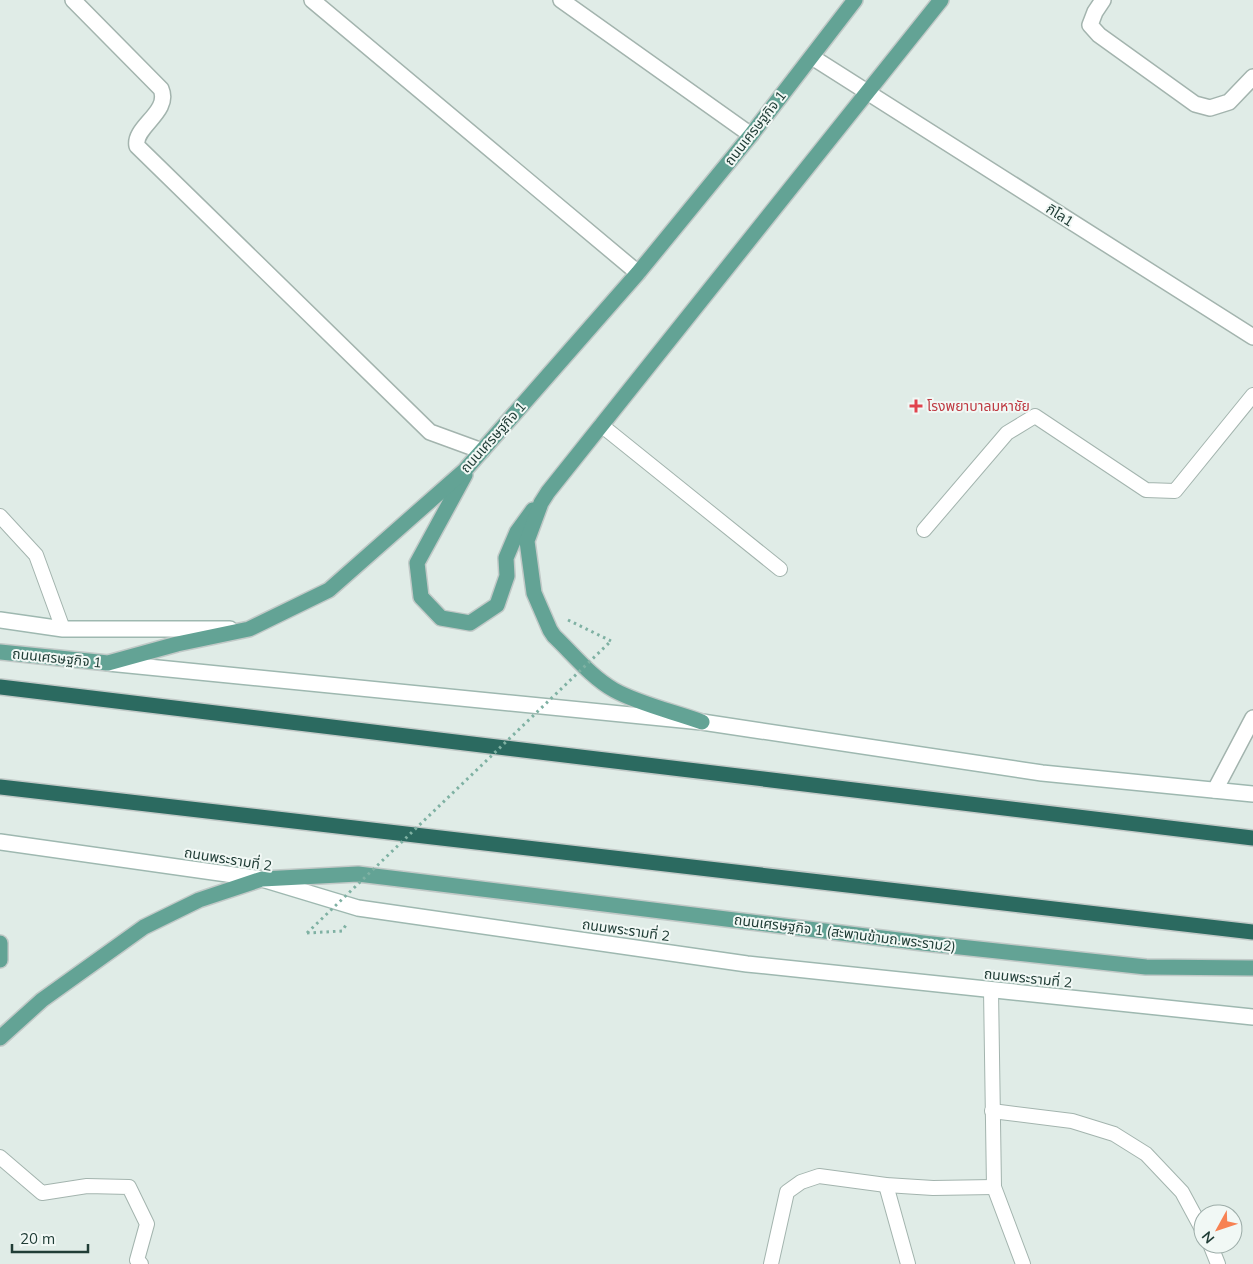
<svg xmlns="http://www.w3.org/2000/svg" width="1253" height="1264" font-family="Mulish,'Noto Sans Thai',sans-serif">
	<style>
		.lines { fill: none; stroke-linecap: round; stroke-linejoin: round }
		.lane-casing { stroke: #a3b4ae; stroke-width: 16 }
		.street-casing { stroke: #a3b4ae; stroke-width: 18 }
		.secondary-casing { stroke: #9eb8b0; stroke-width: 18 }
		.primary-casing { stroke: #c1c9c7; stroke-width: 18 }
		.highway-casing { stroke: #c1c9c7; stroke-width: 18 }
		.path { stroke: #7fb1a3; stroke-width: 3; stroke-dasharray: 2.5 4; stroke-linecap: butt }
		.lane { stroke: #fff; stroke-width: 14 }
		.street { stroke: #fff; stroke-width: 15 }
		.secondary { stroke: #fff; stroke-width: 15 }
		.primary { stroke: #63a395; stroke-width: 15 }
		.highway { stroke: #2b6a60; stroke-width: 15 }
		.path-bridge { stroke: #7fb1a3; stroke-width: 3; stroke-dasharray: 2.5 4; stroke-linecap: butt }
		.health-dot { fill: #e0444e; stroke: #f1f8f5; stroke-width: 2 }
		.labels { text-anchor: middle; stroke-width: 4; stroke-linejoin: round; paint-order: stroke }
		.street-label { font-size: 14px; fill: #203d36; stroke: #f1f8f5 }
		.health-label { font-size: 14px; fill: #be3a42; stroke: #f1f8f5; text-anchor: start }
	</style>
	<rect width="100%" height="100%" fill="#e0ece7"/>
	<g class="lines">
		<defs>
			<g id="lane">
				<polyline points="601,425 780,569"/>
				<polyline points="0,516 36,555 63,629"/>
				<polyline points="924,530 1007,433 1035,416 1146,490 1175,491 1253,395"/>
				<polyline points="991,990 994,1187 1023,1264"/>
				<polyline points="992,1111 1072,1121 1114,1134 1146,1154 1182,1192 1203,1231"/>
				<polyline points="0,1157 42,1193 87,1186 129,1187 147,1224 137,1260 141,1264"/>
				<polyline points="886,1185 908,1264"/>
				<polyline points="1210,1244 1218,1264"/>
				<polyline points="771,1264 787,1192 801,1182 819,1176 886,1185 933,1188 994,1187"/>
			</g>
			<g id="street">
				<path d="M73 0 161 89C171 112 133 127 137 146L430 432 482 451"/>
				<polyline points="312,0 638,273"/>
				<polyline points="561,0 751,135"/>
				<polyline points="1103,0 1095,12 1090,25 1099,35 1195,104 1210,108 1229,102 1253,77"/>
				<polyline points="812,57 1253,337"/>
				<polyline points="1215,790 1253,718"/>
			</g>
			<g id="secondary">
				<polyline points="0,620 63,629 230,629"/>
				<polyline points="108,663 702,722 1042,773 1253,794"/>
				<polyline points="0,842 262,879 358,908 747,964 1253,1017"/>
			</g>
			<g id="primary">
				<polyline points="465,475 417,563 421,597 441,618 470,623 497,605 507,576 506,558 517,532 533,510"/>
				<polyline points="0,652 108,663 177,644 249,629 329,590 465,470 638,273 751,135 855,0"/>
				<path d="M702 722C675 712 639 704 614 690 591 677 573 654 554 636L550 630 534 593 527 541 541 503 548 492 941 0"/>
				<polyline points="0,943 0,960"/>
				<polyline points="0,1038 42,1000 144,927 199,900 262,879 358,874 923,943 1146,967 1253,968"/>
			</g>
			<g id="highway">
				<polyline points="0,687 1253,838"/>
				<polyline points="0,787 1253,932"/>
			</g>
		</defs>
		<use href="#lane" class="lane-casing"/>
		<use href="#street" class="street-casing"/>
		<use href="#secondary" class="secondary-casing"/>
		<use href="#primary" class="primary-casing"/>
		<use href="#highway" class="highway-casing"/>
		<g class="path">
			<polyline points="568,620 611,641"/>
			<polyline points="307,933 342,931 346,925"/>
		</g>
		<use href="#lane" class="lane"/>
		<use href="#street" class="street"/>
		<use href="#secondary" class="secondary"/>
		<use href="#primary" class="primary"/>
		<use href="#highway" class="highway"/>
		<polyline class="path-bridge" points="307,933 611,641"/>
	</g>
	<path class="health-dot" d="M913.5 398.5h5v5h5v5h-5v5h-5v-5h-5v-5h5z"/>
	<g class="labels">
		<g class="street-label">
			<text transform="translate(755 128) rotate(-52)" y="5">ถนนเศรษฐกิจ 1</text>
			<text transform="translate(1060 215) rotate(32)" y="5">กิโล1</text>
			<text transform="translate(493 437) rotate(-48)" y="5">ถนนเศรษฐกิจ 1</text>
			<text transform="translate(57 658) rotate(6)" y="5">ถนนเศรษฐกิจ 1</text>
			<text transform="translate(228 859) rotate(9)" y="5">ถนนพระรามที่ 2</text>
			<text transform="translate(626 930) rotate(8)" y="5">ถนนพระรามที่ 2</text>
			<text transform="translate(845 933) rotate(7)" y="5">ถนนเศรษฐกิจ 1 (สะพานข้ามถ.พระราม2)</text>
			<text transform="translate(1028 978) rotate(6)" y="5">ถนนพระรามที่ 2</text>
		</g>
		<g class="health-label">
			<text x="927" y="411">โรงพยาบาลมหาชัย</text>
		</g>
	</g>
	<g transform="translate(1218 1229) rotate(230)"><circle r="24" fill="#f1f8f5" stroke="#9dada9"/>
	<path d="M0-4L9 19L0 12L-9 19Z" fill="#f78253"/>
	<text y="-8" font-size="14" font-weight="bold" text-anchor="middle" fill="#203d36">N</text>
	</g>
	<path d="M12 1244v8h76v-8" fill="none" stroke="#203d36" stroke-width="2.5"/>
	<text x="20" y="1244" font-size="15" fill="#203d36" stroke="#f1f8f5" stroke-width="4" paint-order="stroke">20 m</text>
</svg>
